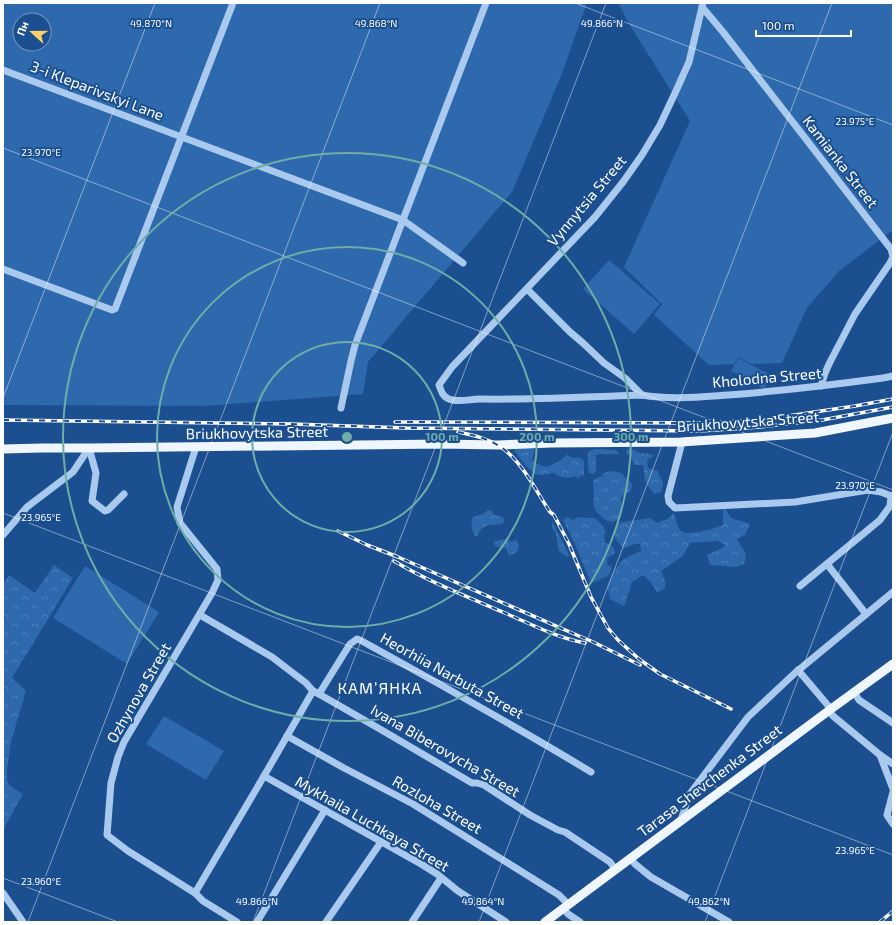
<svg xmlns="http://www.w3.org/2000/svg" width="896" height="925" font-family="'Exo 2',sans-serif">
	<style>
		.forest { fill: url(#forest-crowns) }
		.green { fill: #2e69ad; fill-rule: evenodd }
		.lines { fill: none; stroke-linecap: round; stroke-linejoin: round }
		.minor { stroke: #a9c9ee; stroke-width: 7 }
		.major { stroke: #f0f6ff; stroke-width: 9 }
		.rail-casing { stroke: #fff; stroke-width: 3.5 }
		.rail { stroke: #1b4f8f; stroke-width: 2; stroke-dasharray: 6; stroke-linecap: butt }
		.ticks { fill: none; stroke: #fff; stroke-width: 1; stroke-opacity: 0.45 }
		.ring { fill: none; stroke: #6fada8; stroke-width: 2 }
		.labels { text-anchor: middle; stroke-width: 4; stroke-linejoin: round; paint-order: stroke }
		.street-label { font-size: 15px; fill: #fff; stroke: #1b4f8f }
		.neighbourhood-label { font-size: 16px; letter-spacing: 1px; fill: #fff; stroke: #1b4f8f }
		.ticks-label { font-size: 10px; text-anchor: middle; fill: #fff; stroke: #1b4f8f; stroke-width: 4; stroke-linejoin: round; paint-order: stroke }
		.centre { fill: #6fada8; stroke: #1b4f8f; stroke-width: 2 }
		.ring-label { font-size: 12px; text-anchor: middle; font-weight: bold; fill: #6fada8; stroke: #1b4f8f; stroke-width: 4; stroke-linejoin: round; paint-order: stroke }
	</style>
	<defs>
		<pattern id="forest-crowns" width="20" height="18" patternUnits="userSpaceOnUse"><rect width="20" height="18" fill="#2e69ad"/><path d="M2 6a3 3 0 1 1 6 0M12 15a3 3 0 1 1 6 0" fill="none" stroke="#4d80b9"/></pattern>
	</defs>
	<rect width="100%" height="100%" fill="#1b4f8f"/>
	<g class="forest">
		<path d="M513 447H534V453L532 458 534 463 546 467 558 462 567 455 573 458 579 457 584 461V476L582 475 578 479 576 476C568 479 560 478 554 473 549 473 543 476 538 475 531 474 516 454 513 447Z"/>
		<path d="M594 449 616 450 619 454C611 455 603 452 596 455V471L593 474 589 473C588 466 587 459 588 452Z"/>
		<path d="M627 449H630L641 453 655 455 647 460 648 468 658 471C660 482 666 479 661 492L654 494C651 490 648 486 646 482 643 477 645 472 643 465H635C632 461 632 456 626 453Z"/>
		<polygon points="610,471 622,473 626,479 631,482 632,486 630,492 625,494 621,497 621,518 613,522 605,520 595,510 593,502 594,497 593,481 598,477 605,476 601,474"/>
		<path d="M723 509 726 510 731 518 750 524 745 535 737 539 746 554 744 564 736 567 710 565 707 555 726 546 718 541 690 543 683 556 661 571 665 581V588L657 593 651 582 643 575 632 582 626 601 624 606 610 599C610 596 608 592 608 589 607 582 618 563 624 559 629 555 636 554 641 551L640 544H635L625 548H623L616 540 613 532 619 523 629 521 650 518 657 523 667 519 674 513C675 517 678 528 681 531 687 537 716 528 723 525Z"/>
		<path d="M488 510 492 511 494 515 501 516 505 520 502 524 488 525 482 528 477 536H475C472 529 470 524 473 517L483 514Z"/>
		<path d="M567 517 572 520 581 517 588 518H595L602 525 606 533 604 535 605 543C611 545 615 546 615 553L607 558V564L612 568 608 576 594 582 590 581 574 542 563 520Z"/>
		<path d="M552 521 570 557C550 553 563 539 552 528Z"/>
		<polygon points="506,539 512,542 516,539 519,546 517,552 509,556 509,554 505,548 497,547 494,544 495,541"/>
		<polygon points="54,565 73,578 12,678 26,691 11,741 7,770 7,780 10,786 23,794 3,830 3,584 9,575 35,593"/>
	</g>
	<g class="green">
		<path d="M3 3H587L561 76 512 192 368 362 363 394 203 406 3 405ZM20 20H44V44H20Z"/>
		<polygon points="618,3 893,3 893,230 839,271 807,308 782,363 751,364 738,357 734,364 709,365 654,315 662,304 624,267 690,121 631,27"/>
		<polygon points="609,260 660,304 634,334 583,289"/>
		<polygon points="738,358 771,375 764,389 731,371"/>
		<polygon points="85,566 159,612 127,664 53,618"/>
		<polygon points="164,716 224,751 206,780 146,744"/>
	</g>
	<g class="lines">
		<g class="minor">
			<path d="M703 3 689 62 676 91 660 125 642 155 623 182 595 217 452 367 439 385C441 391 443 397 449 399 458 403 470 399 480 399 534 400 588 397 642 395 670 400 699 397 728 395 780 391 831 385 883 378L893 376"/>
			<polyline points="702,7 723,32 891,249 893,257 890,263 855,314 830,362 825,373 821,386"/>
			<polyline points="3,70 403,220 463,263"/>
			<polyline points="3,269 112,310 115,309 233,3"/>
			<polyline points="527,289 570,332 583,343 604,363 625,378 642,395"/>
			<polyline points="341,408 351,361 355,345 486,3"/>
			<polyline points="681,442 681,446 668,496 669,502 675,508 795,502 868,490 881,492 891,496 893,495"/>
			<polyline points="196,447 177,507 180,523 217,569 218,580 212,593 124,742 118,757 111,783 107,835 128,851 195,893 203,901 237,922"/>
			<polyline points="89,448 96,473 92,501 105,511 108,510 124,494"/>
			<polyline points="3,535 27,507 73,472 89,448"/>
			<polyline points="827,564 866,614"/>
			<polyline points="800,586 880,520 890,506 891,496"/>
			<polyline points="200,615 272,657 306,683 313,691 319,694 385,732 472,783 477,783 484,785 530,815 558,830 565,832 610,862 615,869"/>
			<polyline points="798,670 831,709"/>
			<polyline points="854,692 859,700 893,723"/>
			<path d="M319 694 350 644 357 639 360 640C438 683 515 726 591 772"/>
			<polyline points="829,711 833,716 880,755 893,764"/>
			<polyline points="287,736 344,768 413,804 559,895 568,904"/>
			<polyline points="880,755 893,789"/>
			<polyline points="264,776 421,864 437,874 458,891 506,922"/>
			<polyline points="893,792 887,815 893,824"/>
			<polyline points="681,820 689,795 748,717 795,673 893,592"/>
			<polyline points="630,858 635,864 651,877 729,922"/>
			<polyline points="3,893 23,922"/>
			<polyline points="195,893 264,776 313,691"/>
			<polyline points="563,908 568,914 580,922"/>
			<polyline points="257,922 325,810"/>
			<polyline points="326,922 381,842"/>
			<polyline points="412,922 441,878"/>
		</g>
		<g class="major">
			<polyline points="3,449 41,448 89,448 442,444 498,445 551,443 681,442 815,433 893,418"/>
			<polyline points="545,922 831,709 893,664"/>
		</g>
		<defs>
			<g id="rail">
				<polyline points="3,420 292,424 406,428 700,431 760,427 822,420 893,407"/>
				<polyline points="395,422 704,423 760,420 855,406 893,399"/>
				<path d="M458 432C472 435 487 438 499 446 521 459 536 491 550 512L554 515 569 544 591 597 608 628 618 640 639 659 660 674 731 709"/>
				<polyline points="338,531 367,545 398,557 579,636 591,641 640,665"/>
				<path d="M394 561C429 582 468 597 505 613 531 624 557 638 585 643"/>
				<polyline points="880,922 893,911"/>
			</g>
		</defs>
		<use href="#rail" class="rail-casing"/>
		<use href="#rail" class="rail"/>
	</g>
	<path class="ticks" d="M575 3 893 125M3 148 893 490M3 398 155 3M3 513 893 855M3 878 118 922M28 922 380 3M253 922 606 3M479 922 832 3M705 922 893 432"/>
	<g class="ring">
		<circle cx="347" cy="437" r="95"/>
		<circle cx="347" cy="437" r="190"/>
		<circle cx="347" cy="437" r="284"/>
	</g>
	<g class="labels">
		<g class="street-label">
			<text transform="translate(97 91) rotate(21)" y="5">3-i Kleparivskyi Lane</text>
			<text transform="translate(840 162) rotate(52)" y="5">Kamianka Street</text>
			<text transform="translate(587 201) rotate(-50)" y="5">Vynnytsia Street</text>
			<text transform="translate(767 378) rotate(-5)" y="5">Kholodna Street</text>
			<text transform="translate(748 422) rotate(-4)" y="5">Briukhovytska Street</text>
			<text transform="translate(257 433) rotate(-1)" y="5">Briukhovytska Street</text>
			<text transform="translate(452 676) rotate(29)" y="5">Heorhiia Narbuta Street</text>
			<text transform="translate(139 693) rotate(-60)" y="5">Ozhynova Street</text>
			<text transform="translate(445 751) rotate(30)" y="5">Ivana Biberovycha Street</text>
			<text transform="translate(710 781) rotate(-37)" y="5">Tarasa Shevchenka Street</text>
			<text transform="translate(437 805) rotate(30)" y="5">Rozloha Street</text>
			<text transform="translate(372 824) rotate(30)" y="5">Mykhaila Luchkaya Street</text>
		</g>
		<g class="neighbourhood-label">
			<text x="380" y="694">КАМ’ЯНКА</text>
		</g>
	</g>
	<g class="ticks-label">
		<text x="151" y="27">49.870°N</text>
		<text x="376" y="27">49.868°N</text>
		<text x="602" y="27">49.866°N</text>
		<text x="855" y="125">23.975°E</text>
		<text x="41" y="156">23.970°E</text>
		<text x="855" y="489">23.970°E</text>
		<text x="41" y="521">23.965°E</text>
		<text x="855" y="854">23.965°E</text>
		<text x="41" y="885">23.960°E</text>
		<text x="257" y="905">49.866°N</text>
		<text x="483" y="905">49.864°N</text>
		<text x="709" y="905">49.862°N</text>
	</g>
	<circle cx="347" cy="437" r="6" class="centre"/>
	<g class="ring-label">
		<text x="442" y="441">100 m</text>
		<text x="537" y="441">200 m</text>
		<text x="631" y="441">300 m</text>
	</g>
	<rect width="896" height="925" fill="none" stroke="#ffffff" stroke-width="8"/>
	<g transform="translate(32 32) rotate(291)"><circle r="19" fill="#1b4f8f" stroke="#7695bc"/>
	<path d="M0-3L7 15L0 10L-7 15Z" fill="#ffd166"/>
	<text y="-6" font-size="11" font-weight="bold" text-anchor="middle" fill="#ffffff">Пн</text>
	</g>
	<path d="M756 30v6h95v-6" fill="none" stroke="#ffffff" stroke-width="2"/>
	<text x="762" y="30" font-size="12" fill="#ffffff" stroke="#1b4f8f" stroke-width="3" paint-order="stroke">100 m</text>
</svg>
